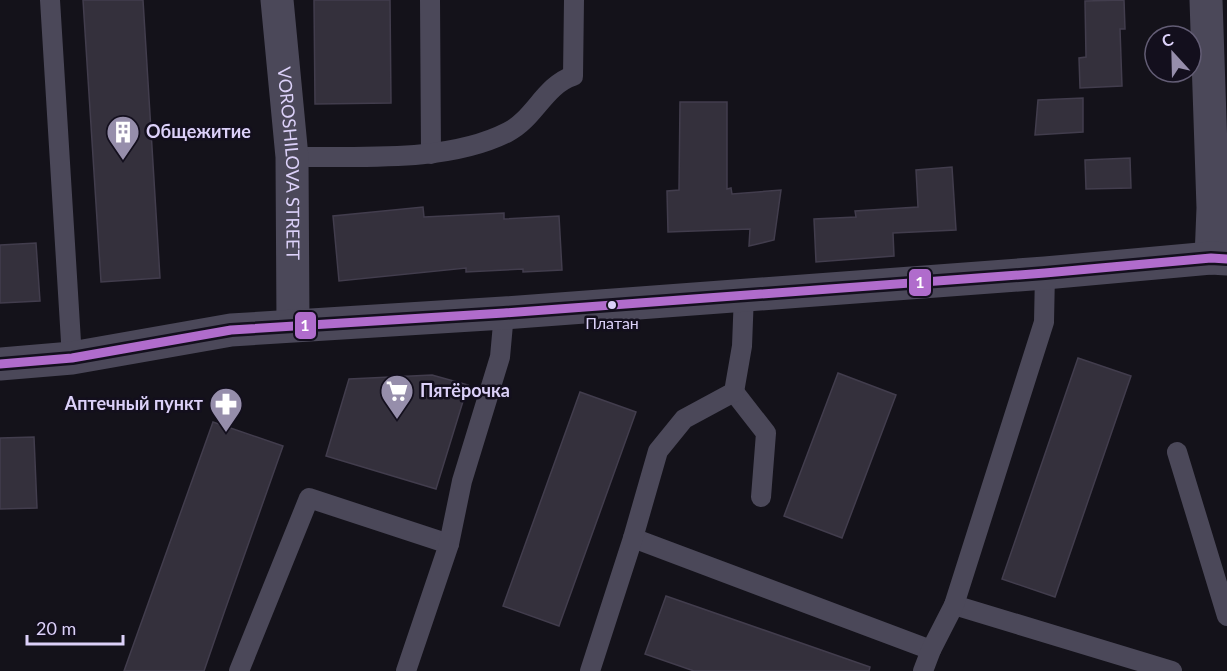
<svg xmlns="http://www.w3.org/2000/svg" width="1227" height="671" font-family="Lato,sans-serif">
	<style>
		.building { fill: #34303c; stroke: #423d4d; stroke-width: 1.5 }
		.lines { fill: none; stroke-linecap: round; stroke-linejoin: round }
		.lane { stroke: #4b4859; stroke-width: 20 }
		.street { stroke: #4b4859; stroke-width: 33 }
		.bus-1-casing { stroke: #130f1d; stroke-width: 14 }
		.bus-1 { stroke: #b06ccc; stroke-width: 9 }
		.bus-dot { fill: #dcd1f9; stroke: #130f1d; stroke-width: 2 }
		.labels { text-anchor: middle; stroke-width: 5; stroke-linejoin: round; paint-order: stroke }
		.bus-label { font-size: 16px; fill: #dcd1f9; stroke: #130f1d }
		.poi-label { font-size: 18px; font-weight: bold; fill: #dcd1f9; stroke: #130f1d; text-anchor: start }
		.street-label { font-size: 18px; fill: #dcd1f9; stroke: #130f1d }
		.line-badge { stroke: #130f1d; stroke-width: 2 }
		.badge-label { font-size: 16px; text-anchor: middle; font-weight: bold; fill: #fff }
	</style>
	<rect width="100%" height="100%" fill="#14121a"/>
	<g class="building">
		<polygon points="83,0 143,0 160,278 101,282"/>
		<polygon points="314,0 390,0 391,103 315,104"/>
		<polygon points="1124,0 1125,29 1120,29 1122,86 1080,88 1079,58 1086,57 1085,1"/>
		<polygon points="1083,98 1083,132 1035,135 1038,100"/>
		<polygon points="680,102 727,102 727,189 731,188 732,194 781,190 774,240 749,246 750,229 668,232 667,191 679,190"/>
		<polygon points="1130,158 1131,188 1086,189 1085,160"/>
		<polygon points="952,167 956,230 893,233 894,256 816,262 814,219 856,217 855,211 918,207 916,170"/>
		<polygon points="423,207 424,217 504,213 504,219 559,216 562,270 523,272 523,269 466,272 466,268 339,281 333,216"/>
		<polygon points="36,243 40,301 0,303 0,245"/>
		<polygon points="1078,358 1131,376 1055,597 1002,579"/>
		<polygon points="838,373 896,395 842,538 784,516"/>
		<polygon points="432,375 468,385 436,489 326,456 349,379"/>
		<polygon points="580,392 636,412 559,626 503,606"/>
		<polygon points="213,422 283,446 225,610 204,671 124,671"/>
		<polygon points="34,437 37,508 0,509 0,438"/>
		<polygon points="666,596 870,667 869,671 694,671 645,654"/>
	</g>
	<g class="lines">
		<g class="lane">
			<polyline points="50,0 72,358"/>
			<polyline points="430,0 431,154"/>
			<path d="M292 157C359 156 448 163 508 132 534 119 545 85 573 76L574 0"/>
			<polyline points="734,392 766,433 761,497"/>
			<polyline points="1177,452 1227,616"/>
			<polyline points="633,538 931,650"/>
			<polyline points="954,605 1172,671"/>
			<polyline points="239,671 309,498 449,544"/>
			<polyline points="406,671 449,544 462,481 500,357 504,313"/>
			<polyline points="590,671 633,538 658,451 684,419 734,392 742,346 744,294"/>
			<polyline points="923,671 931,650 954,605 1044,322 1045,273"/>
		</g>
		<g class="street">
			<path id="s1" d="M277 0 292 157 293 325"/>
			<polyline points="1206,0 1213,208 1211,258"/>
			<polyline points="0,364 72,358 231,330 504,313 1045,273 1211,258 1227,259"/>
		</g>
		<defs>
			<polyline id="bus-1" points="0,364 72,358 231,330 504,313 1045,273 1211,258 1227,259"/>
		</defs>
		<use href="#bus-1" class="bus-1-casing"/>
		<use href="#bus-1" class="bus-1"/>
	</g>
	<defs>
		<symbol id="building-pin" viewBox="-11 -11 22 30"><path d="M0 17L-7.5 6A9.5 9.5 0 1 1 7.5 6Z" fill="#968eab" stroke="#130f1d"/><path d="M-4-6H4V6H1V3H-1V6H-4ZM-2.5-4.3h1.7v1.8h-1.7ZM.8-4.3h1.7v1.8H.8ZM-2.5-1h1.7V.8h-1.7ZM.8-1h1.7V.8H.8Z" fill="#fff"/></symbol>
		<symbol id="supermarket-pin" viewBox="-11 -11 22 30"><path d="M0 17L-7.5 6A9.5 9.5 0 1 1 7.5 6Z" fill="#968eab" stroke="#130f1d"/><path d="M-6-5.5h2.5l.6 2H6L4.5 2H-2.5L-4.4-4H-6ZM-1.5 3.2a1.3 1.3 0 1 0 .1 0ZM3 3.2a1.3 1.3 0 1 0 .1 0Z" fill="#fff"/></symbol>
		<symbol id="pharmacy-pin" viewBox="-11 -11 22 30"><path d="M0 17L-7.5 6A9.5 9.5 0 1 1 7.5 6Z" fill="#968eab" stroke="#130f1d"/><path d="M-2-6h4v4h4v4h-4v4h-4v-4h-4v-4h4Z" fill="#fff"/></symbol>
	</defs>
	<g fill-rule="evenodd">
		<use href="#building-pin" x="104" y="113" width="38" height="52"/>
		<use href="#supermarket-pin" x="378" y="372" width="38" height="52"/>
		<use href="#pharmacy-pin" x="207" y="385" width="38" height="52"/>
	</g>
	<circle class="bus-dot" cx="612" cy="305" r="5"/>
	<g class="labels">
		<g class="bus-label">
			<text x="612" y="329">Платан</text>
		</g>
		<g class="poi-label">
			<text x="146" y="138">Общежитие</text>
			<text x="420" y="397">Пятёрочка</text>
			<text x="203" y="410" text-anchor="end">Аптечный пункт</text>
		</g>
		<g class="street-label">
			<text dy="6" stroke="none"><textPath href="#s1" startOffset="164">VOROSHILOVA STREET</textPath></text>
		</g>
	</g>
	<g class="line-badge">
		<rect x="908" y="268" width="24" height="29" rx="6" fill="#b06ccc"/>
		<rect x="294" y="311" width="23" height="29" rx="6" fill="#b06ccc"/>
	</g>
	<g class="badge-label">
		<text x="920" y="288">1</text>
		<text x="305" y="331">1</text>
	</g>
	<g transform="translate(1173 54) rotate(338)"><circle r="28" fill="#130f1d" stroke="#635d75" stroke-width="1.5"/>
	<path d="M0-4.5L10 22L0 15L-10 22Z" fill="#968eab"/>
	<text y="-9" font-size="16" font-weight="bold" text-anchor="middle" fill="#dcd1f9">С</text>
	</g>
	<path d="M27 635v9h96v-9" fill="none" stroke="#dcd1f9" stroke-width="3"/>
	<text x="36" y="635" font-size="18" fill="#dcd1f9" stroke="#130f1d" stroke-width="4.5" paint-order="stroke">20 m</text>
</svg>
